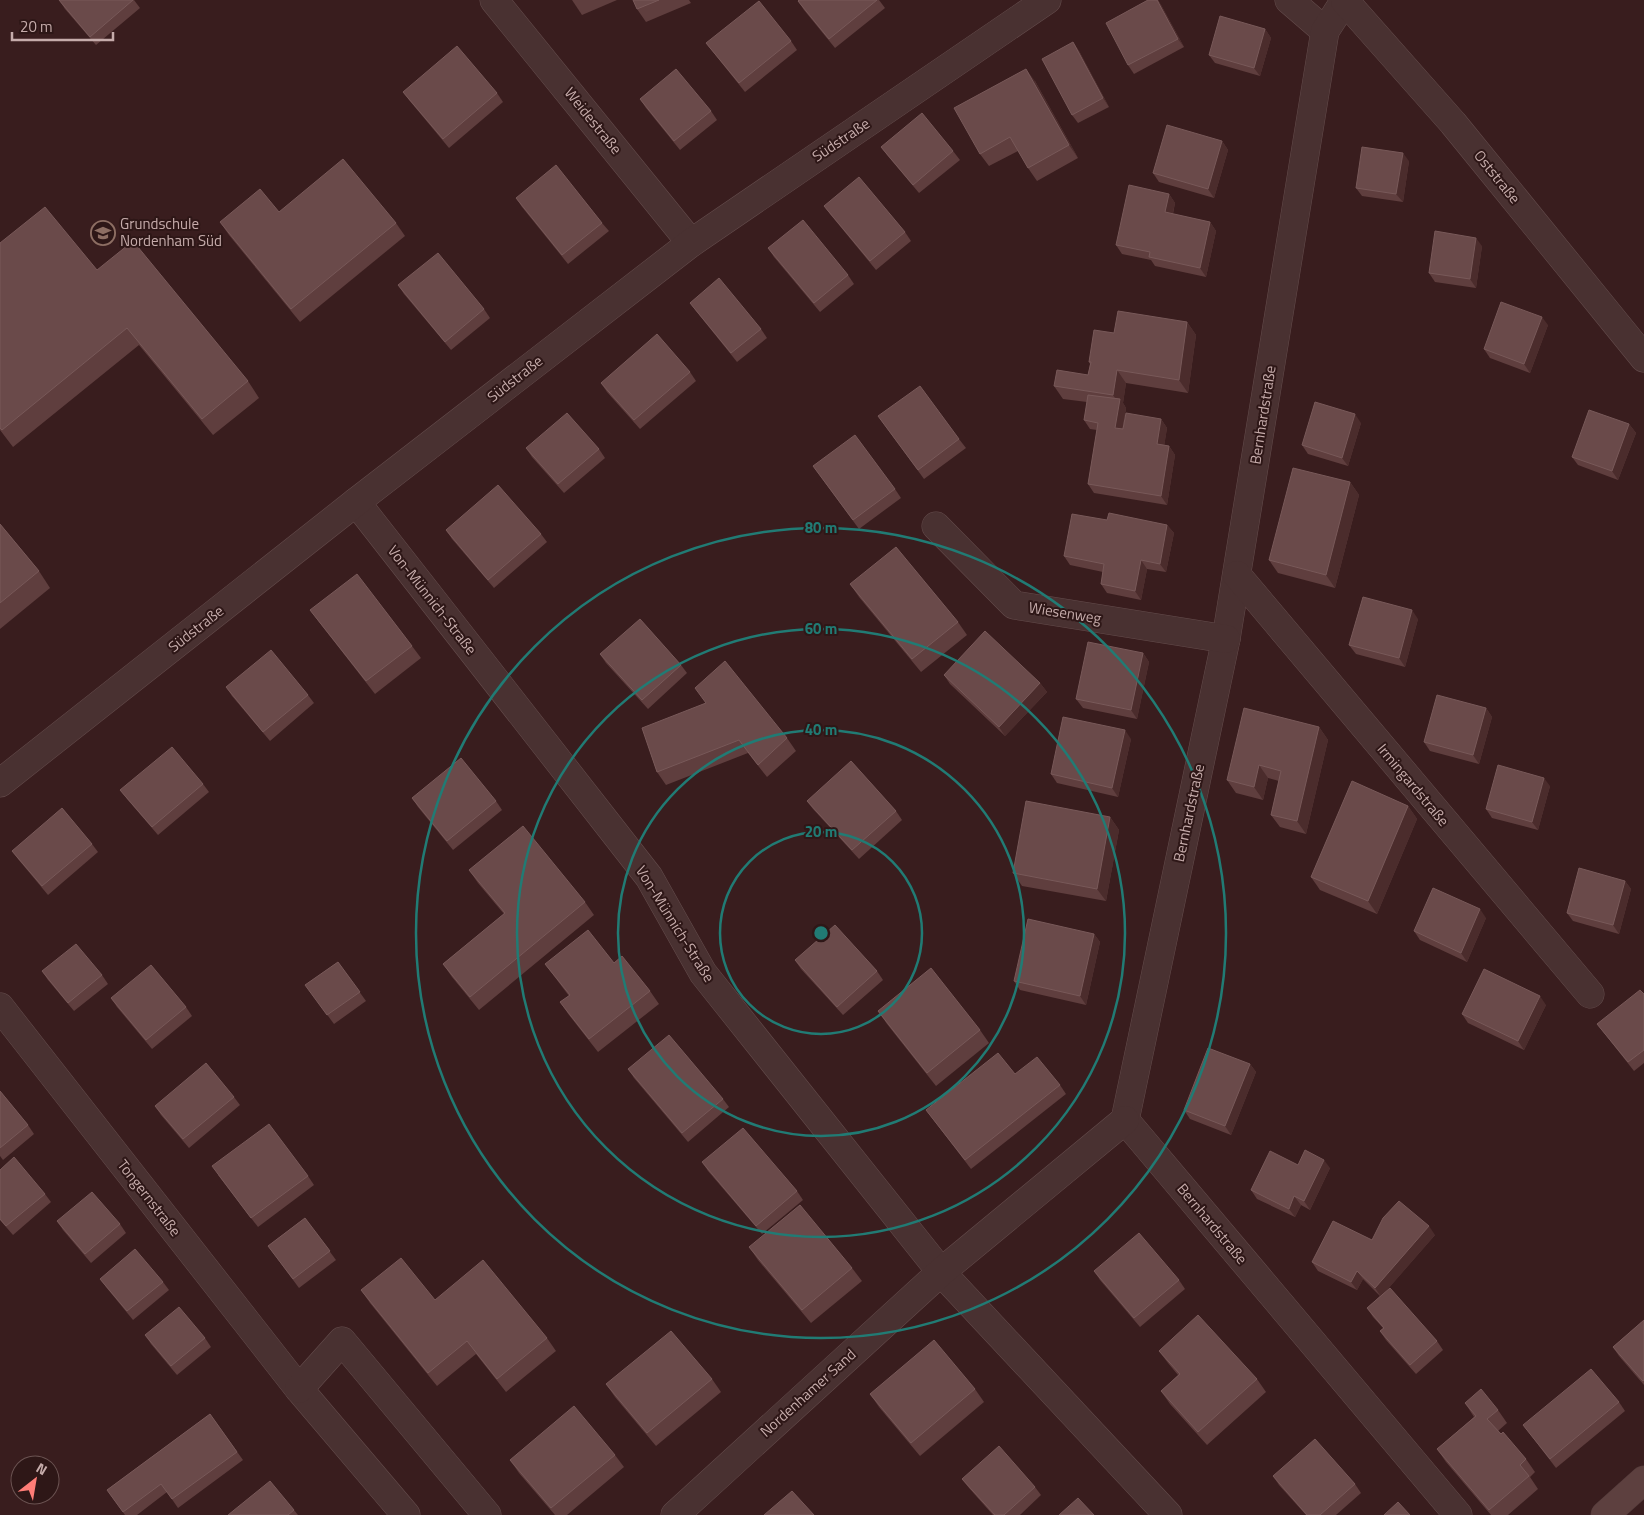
<svg xmlns="http://www.w3.org/2000/svg" width="1644" height="1515" font-family="'Titillium Web',sans-serif">
	<style>
		.lines { fill: none; stroke-linecap: round; stroke-linejoin: round }
		.street-casing { stroke: #644c4c; stroke-width: 29 }
		.secondary-casing { stroke: #503838; stroke-width: 29 }
		.street { stroke: #493131; stroke-width: 28 }
		.secondary { stroke: #5d403f; stroke-width: 28 }
		.wall { fill: #5f3e3e }
		.shaded-wall { fill: #4b2c2c }
		.building { fill: #6a4a4a; stroke: #785959 }
		.ring { fill: none; stroke: #217b74; stroke-width: 2.5 }
		.labels { text-anchor: middle; stroke-width: 4; stroke-linejoin: round; paint-order: stroke }
		.street-label { font-size: 15px; fill: #c6acab; stroke: #2e1717 }
		.poi-label { font-size: 15px; fill: #c6acab; stroke: #2e1717; text-anchor: start }
		.centre { fill: #217b74; stroke: #2e1717; stroke-width: 2.5 }
		.ring-label { font-size: 15px; text-anchor: middle; font-weight: bold; fill: #217b74; stroke: #2e1717; stroke-width: 4; stroke-linejoin: round; paint-order: stroke }
	</style>
	<rect width="100%" height="100%" fill="#391d1e"/>
	<g class="lines">
		<defs>
			<g id="street">
				<polyline points="494,0 691,243"/>
				<polyline points="1289,0 1325,31"/>
				<polyline points="1345,0 1325,31 1226,639 1125,1120 1458,1515"/>
				<polyline points="1345,1 1453,123 1644,358"/>
				<polyline points="356,502 649,877 703,973 941,1272 1168,1515"/>
				<polyline points="936,526 1014,605 1226,639"/>
				<polyline points="1237,575 1590,994"/>
				<polyline points="0,783 356,502 691,243 1047,0"/>
				<polyline points="0,1007 299,1389 406,1515"/>
				<polyline points="299,1389 342,1341 487,1515"/>
				<polyline points="675,1515 941,1272 1125,1120"/>
			</g>
			<polyline id="secondary" points="1605,1515 1644,1480"/>
		</defs>
		<use href="#street" class="street-casing"/>
		<use href="#secondary" class="secondary-casing"/>
		<use href="#street" class="street"/>
		<use href="#secondary" class="secondary"/>
	</g>
	<g class="wall">
		<polygon points="59,0 134,0 140,8 96,45 65,9"/>
		<polygon points="572,0 617,0 582,15"/>
		<polygon points="633,0 689,0 691,3 646,22 637,9"/>
		<polygon points="799,0 879,0 885,8 835,48 804,10 798,1"/>
		<polygon points="1148,0 1158,0 1161,5 1184,47 1134,74 1128,65"/>
		<polygon points="1265,29 1271,38 1260,76 1215,63 1209,55"/>
		<polygon points="791,41 797,50 745,92 713,52 706,43"/>
		<polygon points="1073,42 1079,51 1109,107 1078,123 1072,115"/>
		<polygon points="1035,81 1078,158 1037,181 1028,168 1018,151 989,166 980,154"/>
		<polygon points="403,92 497,93 503,102 449,148 409,100"/>
		<polygon points="640,99 711,111 717,120 680,150 646,108"/>
		<polygon points="1222,141 1228,150 1214,198 1159,182 1153,173"/>
		<polygon points="881,147 953,151 960,160 919,193 887,155"/>
		<polygon points="1409,161 1403,202 1362,196 1356,188"/>
		<polygon points="1169,194 1175,203 1173,214 1210,222 1216,231 1206,277 1155,266 1151,260 1122,254 1116,245"/>
		<polygon points="516,198 602,223 609,231 568,264 522,207"/>
		<polygon points="824,206 905,232 911,241 876,270 830,214"/>
		<polygon points="279,212 396,223 405,236 300,322 229,235 220,222"/>
		<polygon points="0,243 97,270 248,381 259,398 213,435 139,345 13,447 0,430"/>
		<polygon points="1482,246 1476,288 1435,282 1429,273"/>
		<polygon points="768,248 848,275 854,284 820,312 774,257"/>
		<polygon points="398,285 484,309 490,318 451,350 404,294"/>
		<polygon points="690,303 761,329 767,338 737,362 696,311"/>
		<polygon points="1187,322 1196,335 1188,393 1126,383 1123,403 1126,408 1123,429 1161,419 1167,428 1164,446 1169,446 1175,455 1167,505 1094,493 1088,484 1097,430 1090,429 1084,420 1087,402 1063,399 1054,386 1088,375 1090,364 1089,362 1114,333"/>
		<polygon points="1548,325 1530,373 1490,358 1484,349"/>
		<polygon points="690,372 696,381 640,429 607,392 601,383"/>
		<polygon points="878,416 959,439 966,448 924,479"/>
		<polygon points="1361,423 1348,466 1308,454 1302,445"/>
		<polygon points="1629,424 1636,433 1618,480 1578,465 1572,457"/>
		<polygon points="526,448 599,449 605,458 564,493 532,457"/>
		<polygon points="813,466 895,489 901,498 859,529"/>
		<polygon points="1350,482 1359,495 1335,588 1278,573 1269,560"/>
		<polygon points="1107,520 1167,525 1174,533 1166,572 1147,569 1141,600 1107,593 1101,584 1103,572 1070,565 1064,556"/>
		<polygon points="0,524 39,571 50,588 0,629"/>
		<polygon points="446,530 541,534 547,542 494,588 452,539"/>
		<polygon points="850,584 958,622 967,635 921,672 859,597"/>
		<polygon points="310,610 412,646 421,658 375,694 319,622"/>
		<polygon points="1418,619 1405,667 1356,654 1349,645"/>
		<polygon points="1143,653 1149,662 1137,719 1083,708 1076,699"/>
		<polygon points="600,654 681,665 687,673 648,709 606,663"/>
		<polygon points="944,675 1040,683 1047,692 1005,736 950,684"/>
		<polygon points="226,687 308,695 314,703 270,741 232,696"/>
		<polygon points="1486,708 1492,717 1479,764 1430,751 1424,742"/>
		<polygon points="1319,727 1328,740 1306,834 1280,827 1271,815 1279,781 1268,778 1263,800 1236,793 1227,780"/>
		<polygon points="642,728 787,738 796,751 767,777 748,753 666,785 657,772"/>
		<polygon points="1131,739 1118,797 1057,783 1051,774"/>
		<polygon points="203,784 209,792 158,835 127,799 120,790"/>
		<polygon points="1550,786 1538,830 1492,818 1486,809"/>
		<polygon points="412,798 496,801 502,810 453,850 418,807"/>
		<polygon points="807,801 896,811 902,820 859,859 813,809"/>
		<polygon points="1408,806 1417,819 1377,914 1320,890 1311,877"/>
		<polygon points="1110,817 1119,830 1106,901 1022,886 1013,873"/>
		<polygon points="92,844 98,852 48,895 18,859 12,851"/>
		<polygon points="469,870 585,902 594,915 479,1010 452,977 443,964 504,914 478,883"/>
		<polygon points="1625,881 1631,889 1619,934 1573,921 1567,913"/>
		<polygon points="1486,918 1467,962 1420,940 1414,931"/>
		<polygon points="1094,934 1100,942 1086,1005 1020,990 1014,981"/>
		<polygon points="795,960 877,971 883,980 843,1015 801,969"/>
		<polygon points="338,962 366,1001 334,1024 305,985"/>
		<polygon points="614,963 650,991 659,1004 598,1052 569,1015 560,1002 569,996 545,964"/>
		<polygon points="42,971 102,975 108,984 74,1011 48,980"/>
		<polygon points="1644,994 1644,1063 1634,1071 1597,1024"/>
		<polygon points="111,998 186,1007 192,1016 152,1049 117,1007"/>
		<polygon points="1546,1005 1524,1050 1468,1023 1462,1014"/>
		<polygon points="878,1011 980,1030 989,1043 936,1086 887,1024"/>
		<polygon points="1250,1064 1256,1072 1231,1135 1190,1119 1184,1110"/>
		<polygon points="628,1069 723,1099 729,1107 688,1142 634,1078"/>
		<polygon points="1015,1074 1060,1085 1066,1094 971,1169 926,1110"/>
		<polygon points="0,1091 28,1125 34,1134 3,1160 0,1156"/>
		<polygon points="234,1097 240,1105 189,1148 161,1115 155,1106"/>
		<polygon points="702,1162 797,1191 803,1200 762,1234 708,1171"/>
		<polygon points="1298,1165 1330,1168 1310,1210 1301,1205 1295,1217 1257,1199 1251,1190"/>
		<polygon points="0,1170 45,1194 51,1202 13,1235 0,1220"/>
		<polygon points="218,1175 308,1176 314,1185 258,1227"/>
		<polygon points="305,1218 336,1260 299,1288 268,1246"/>
		<polygon points="57,1221 120,1224 126,1233 91,1263 63,1230"/>
		<polygon points="1435,1235 1385,1292 1437,1341 1443,1350 1416,1374 1386,1340 1380,1331 1383,1328 1373,1317 1367,1308 1380,1296 1363,1279 1357,1290 1318,1271 1312,1262 1372,1240"/>
		<polygon points="749,1247 852,1268 862,1281 811,1323 758,1260"/>
		<polygon points="1094,1271 1179,1280 1185,1289 1140,1327 1100,1280"/>
		<polygon points="100,1279 163,1282 169,1290 133,1320 106,1287"/>
		<polygon points="361,1290 435,1300 547,1338 556,1351 506,1392 476,1354 437,1386 370,1303"/>
		<polygon points="1644,1320 1644,1385 1619,1356 1613,1347"/>
		<polygon points="145,1335 205,1338 211,1347 177,1375 151,1344"/>
		<polygon points="1159,1351 1257,1379 1266,1392 1207,1445 1170,1404 1161,1391 1178,1375 1168,1363"/>
		<polygon points="712,1379 721,1392 656,1446 615,1397 606,1384"/>
		<polygon points="975,1389 984,1402 920,1456 879,1407 870,1394"/>
		<polygon points="1619,1402 1625,1411 1556,1468 1523,1425"/>
		<polygon points="1465,1403 1498,1410 1507,1423 1498,1431 1526,1459 1535,1472 1530,1477 1538,1489 1508,1515 1491,1515 1446,1462 1437,1449 1474,1417"/>
		<polygon points="210,1414 243,1460 178,1508 167,1492 137,1515 125,1515 107,1490"/>
		<polygon points="615,1455 624,1467 567,1515 555,1515 519,1473 510,1460"/>
		<polygon points="1273,1476 1355,1484 1361,1493 1336,1515 1306,1515 1279,1485"/>
		<polygon points="962,1479 1035,1487 1041,1495 1020,1515 993,1515 969,1488"/>
		<polygon points="294,1510 298,1515 228,1515"/>
	</g>
	<g class="shaded-wall">
		<polygon points="1157,0 1161,5 1184,47 1178,39"/>
		<polygon points="1265,29 1271,38 1260,76 1254,68"/>
		<polygon points="1073,42 1079,51 1109,107 1103,98"/>
		<polygon points="1026,69 1035,81 1078,158 1069,145"/>
		<polygon points="1222,141 1228,150 1214,198 1208,189"/>
		<polygon points="1403,153 1409,161 1403,202 1396,194"/>
		<polygon points="1169,194 1175,203 1171,221 1165,212"/>
		<polygon points="1210,222 1216,231 1206,277 1200,268"/>
		<polygon points="1476,238 1482,246 1476,288 1470,279"/>
		<polygon points="1542,317 1548,325 1530,373 1524,364"/>
		<polygon points="1187,322 1196,335 1188,393 1179,380"/>
		<polygon points="1117,370 1126,383 1123,403 1126,408 1121,437 1115,428 1119,404 1113,395"/>
		<polygon points="1355,414 1361,423 1348,466 1342,458"/>
		<polygon points="1161,419 1167,428 1163,453 1157,444"/>
		<polygon points="1629,424 1636,433 1618,480 1612,471"/>
		<polygon points="1169,446 1175,455 1167,505 1161,496"/>
		<polygon points="1350,482 1359,495 1335,588 1326,575"/>
		<polygon points="1167,525 1174,533 1166,572 1160,564"/>
		<polygon points="1141,560 1147,569 1141,600 1135,591"/>
		<polygon points="1412,610 1418,619 1405,667 1399,658"/>
		<polygon points="1143,653 1149,662 1137,719 1131,710"/>
		<polygon points="1040,683 1047,692 1005,736 999,727"/>
		<polygon points="1486,708 1492,717 1479,764 1473,755"/>
		<polygon points="1319,727 1328,740 1306,834 1297,821"/>
		<polygon points="1125,730 1131,739 1118,797 1112,788"/>
		<polygon points="1259,765 1268,778 1263,800 1254,787"/>
		<polygon points="1544,778 1550,786 1538,830 1532,822"/>
		<polygon points="1408,806 1417,819 1377,914 1368,901"/>
		<polygon points="1110,817 1119,830 1106,901 1097,889"/>
		<polygon points="1625,881 1631,889 1619,934 1613,925"/>
		<polygon points="1480,909 1486,918 1467,962 1461,953"/>
		<polygon points="1094,934 1100,942 1086,1005 1080,996"/>
		<polygon points="1540,996 1546,1005 1524,1050 1518,1041"/>
		<polygon points="1250,1064 1256,1072 1231,1135 1225,1126"/>
		<polygon points="1324,1160 1330,1168 1310,1210 1304,1201"/>
		<polygon points="1294,1196 1301,1205 1295,1217 1289,1209"/>
		<polygon points="1429,1226 1435,1235 1381,1297 1375,1288"/>
		<polygon points="1357,1271 1363,1279 1357,1290 1351,1282"/>
	</g>
	<g class="building">
		<polygon points="59,0 133,0 90,37"/>
		<polygon points="633,0 659,0 637,9"/>
		<polygon points="799,0 877,0 829,39 798,1"/>
		<polygon points="1148,0 1157,0 1178,39 1128,65 1106,23"/>
		<polygon points="759,1 791,41 739,83 706,43"/>
		<polygon points="1220,16 1265,29 1254,68 1209,55"/>
		<polygon points="1073,42 1103,98 1072,115 1042,59"/>
		<polygon points="457,46 497,93 443,139 403,92"/>
		<polygon points="676,69 711,111 674,141 640,99"/>
		<polygon points="1026,69 1069,145 1028,168 1010,137 980,154 954,108"/>
		<polygon points="922,113 953,151 913,185 881,147"/>
		<polygon points="1167,125 1222,141 1208,189 1153,173"/>
		<polygon points="1362,147 1403,153 1396,194 1356,188"/>
		<polygon points="343,159 396,223 291,309 220,222 260,189 279,212"/>
		<polygon points="556,165 602,223 562,255 516,198"/>
		<polygon points="859,177 905,232 870,261 824,206"/>
		<polygon points="1129,185 1169,194 1165,212 1210,222 1200,268 1149,257 1150,252 1116,245"/>
		<polygon points="45,207 97,270 133,241 248,381 202,419 127,328 2,430 0,428 0,243"/>
		<polygon points="803,220 848,275 814,303 768,248"/>
		<polygon points="1435,231 1476,238 1470,279 1429,273"/>
		<polygon points="438,253 484,309 445,342 398,285"/>
		<polygon points="719,278 761,329 731,353 690,303"/>
		<polygon points="1501,302 1542,317 1524,364 1484,349"/>
		<polygon points="1118,311 1187,322 1179,380 1117,370 1113,395 1054,386 1057,370 1088,375 1091,362 1089,362 1094,330 1114,333"/>
		<polygon points="657,334 690,372 634,420 601,383"/>
		<polygon points="920,386 959,439 918,470 878,416"/>
		<polygon points="1088,395 1120,399 1115,428 1123,429 1126,413 1161,419 1157,444 1169,446 1161,496 1088,484 1098,423 1084,420"/>
		<polygon points="1315,402 1355,414 1342,458 1302,445"/>
		<polygon points="1589,410 1629,424 1612,471 1572,457"/>
		<polygon points="567,413 599,449 558,484 526,448"/>
		<polygon points="855,435 895,489 853,520 813,466"/>
		<polygon points="1293,468 1350,482 1326,575 1269,560"/>
		<polygon points="498,485 541,534 488,580 446,530"/>
		<polygon points="1109,513 1167,525 1160,564 1141,560 1135,591 1101,584 1104,564 1064,556 1072,514 1107,520"/>
		<polygon points="0,524 39,571 0,603"/>
		<polygon points="896,547 958,622 912,659 850,584"/>
		<polygon points="357,574 412,646 366,681 310,610"/>
		<polygon points="1363,597 1412,610 1399,658 1349,645"/>
		<polygon points="640,619 681,665 642,700 600,654"/>
		<polygon points="985,631 1040,683 999,727 944,675"/>
		<polygon points="1088,642 1143,653 1131,710 1076,699"/>
		<polygon points="271,650 308,695 263,732 226,687"/>
		<polygon points="725,661 787,738 758,765 739,740 657,772 642,728 706,703 695,688"/>
		<polygon points="1437,695 1486,708 1473,755 1424,742"/>
		<polygon points="1244,708 1319,727 1297,821 1271,815 1281,771 1259,765 1254,787 1227,780"/>
		<polygon points="1063,717 1125,730 1112,788 1051,774"/>
		<polygon points="172,747 203,784 152,827 120,790"/>
		<polygon points="461,758 496,801 447,841 412,798"/>
		<polygon points="851,761 896,811 852,850 807,801"/>
		<polygon points="1498,765 1544,778 1532,822 1486,809"/>
		<polygon points="1352,781 1408,806 1368,901 1311,877"/>
		<polygon points="1026,801 1110,817 1097,889 1013,873"/>
		<polygon points="62,808 92,844 42,886 12,851"/>
		<polygon points="523,826 585,902 470,997 443,964 505,913 469,870"/>
		<polygon points="1579,868 1625,881 1613,925 1567,913"/>
		<polygon points="1433,888 1480,909 1461,953 1414,931"/>
		<polygon points="1028,919 1094,934 1080,996 1014,981"/>
		<polygon points="835,925 877,971 837,1007 795,960"/>
		<polygon points="588,930 614,963 622,956 650,991 589,1039 560,1002 570,995 545,964"/>
		<polygon points="76,944 102,975 68,1003 42,971"/>
		<polygon points="338,962 360,992 327,1015 305,985"/>
		<polygon points="151,965 186,1007 146,1040 111,998"/>
		<polygon points="931,968 980,1030 927,1073 878,1011"/>
		<polygon points="1484,969 1540,996 1518,1041 1462,1014"/>
		<polygon points="1640,990 1644,994 1644,1050 1628,1062 1597,1024"/>
		<polygon points="669,1035 723,1099 682,1133 628,1069"/>
		<polygon points="1208,1048 1250,1064 1225,1126 1184,1110"/>
		<polygon points="998,1053 1015,1074 1037,1057 1060,1085 965,1160 926,1110"/>
		<polygon points="206,1063 234,1097 183,1139 155,1106"/>
		<polygon points="0,1091 28,1125 0,1148"/>
		<polygon points="269,1124 308,1176 251,1218 212,1166"/>
		<polygon points="743,1128 797,1191 756,1226 702,1162"/>
		<polygon points="1305,1150 1324,1160 1304,1201 1294,1196 1289,1209 1251,1190 1270,1151 1298,1165"/>
		<polygon points="14,1157 45,1194 6,1226 0,1219 0,1170"/>
		<polygon points="92,1192 120,1224 85,1254 57,1221"/>
		<polygon points="1399,1201 1429,1226 1375,1288 1357,1271 1351,1282 1312,1262 1333,1221 1372,1240 1383,1218"/>
		<polygon points="800,1205 852,1268 802,1310 749,1247"/>
		<polygon points="305,1218 330,1251 293,1279 268,1246"/>
		<polygon points="1139,1233 1179,1280 1134,1318 1094,1271"/>
		<polygon points="135,1249 163,1282 127,1311 100,1279"/>
		<polygon points="401,1258 435,1300 483,1260 547,1338 497,1379 467,1341 428,1373 361,1290"/>
		<polygon points="1390,1288 1437,1341 1410,1365 1380,1331 1384,1328 1367,1308"/>
		<polygon points="179,1307 205,1338 171,1366 145,1335"/>
		<polygon points="1198,1315 1257,1379 1198,1432 1161,1391 1180,1374 1159,1351"/>
		<polygon points="1644,1320 1644,1380 1643,1381 1613,1347"/>
		<polygon points="671,1331 712,1379 647,1433 606,1384"/>
		<polygon points="934,1340 975,1389 911,1443 870,1394"/>
		<polygon points="1591,1369 1619,1402 1550,1459 1523,1425"/>
		<polygon points="1481,1389 1498,1410 1487,1419 1501,1434 1503,1432 1526,1459 1520,1465 1529,1476 1489,1510 1437,1449 1476,1416 1465,1403"/>
		<polygon points="574,1406 615,1455 551,1508 510,1460"/>
		<polygon points="210,1414 237,1452 172,1499 161,1484 123,1512 107,1490"/>
		<polygon points="1315,1439 1355,1484 1320,1515 1307,1515 1273,1476"/>
		<polygon points="999,1446 1035,1487 1004,1515 995,1515 962,1479"/>
		<polygon points="270,1481 294,1510 288,1515 228,1515"/>
		<polygon points="792,1491 814,1515 764,1515"/>
		<polygon points="1078,1498 1094,1515 1059,1515"/>
		<polygon points="1398,1502 1410,1515 1384,1515"/>
	</g>
	<g class="ring">
		<circle cx="821" cy="933" r="101"/>
		<circle cx="821" cy="933" r="203"/>
		<circle cx="821" cy="933" r="304"/>
		<circle cx="821" cy="933" r="405"/>
	</g>
	<defs>
		<symbol id="school-ring" viewBox="-11 -11 22 22"><circle r="9.5" fill="#2e1717" stroke="#8d6e63" stroke-width="1.5"/><path d="M0-5L7-2L0 1L-7-2ZM-4 1L0 2.5L4 1V4Q0 6-4 4Z" fill="#8d6e63"/></symbol>
	</defs>
	<g fill-rule="evenodd">
		<use href="#school-ring" x="89" y="219" width="28" height="28"/>
	</g>
	<g class="labels">
		<g class="street-label">
			<text transform="translate(593 121) rotate(51)" y="5">Weidestraße</text>
			<text transform="translate(841 140) rotate(-34)" y="5">Südstraße</text>
			<text transform="translate(1497 177) rotate(51)" y="5">Oststraße</text>
			<text transform="translate(515 379) rotate(-38)" y="5">Südstraße</text>
			<text transform="translate(1263 415) rotate(-81)" y="5">Bernhardstraße</text>
			<text transform="translate(432 600) rotate(52)" y="5">Von-Münnich-Straße</text>
			<text transform="translate(1065 613) rotate(9)" y="5">Wiesenweg</text>
			<text transform="translate(196 629) rotate(-38)" y="5">Südstraße</text>
			<text transform="translate(1413 785) rotate(50)" y="5">Irmingardstraße</text>
			<text transform="translate(1189 813) rotate(-78)" y="5">Bernhardstraße</text>
			<text transform="translate(675 924) rotate(58)" y="5">Von-Münnich-Straße</text>
			<text transform="translate(149 1198) rotate(52)" y="5">Tongernstraße</text>
			<text transform="translate(1212 1224) rotate(50)" y="5">Bernhardstraße</text>
			<text transform="translate(808 1393) rotate(-42)" y="5">Nordenhamer Sand</text>
		</g>
		<g class="poi-label">
			<text x="120" y="229">Grundschule<tspan x="120" dy="17">Nordenham Süd</tspan></text>
		</g>
	</g>
	<circle cx="821" cy="933" r="8" class="centre"/>
	<g class="ring-label">
		<text x="821" y="533">80 m</text>
		<text x="821" y="634">60 m</text>
		<text x="821" y="735">40 m</text>
		<text x="821" y="837">20 m</text>
	</g>
	<g transform="translate(35 1480) rotate(31)"><circle r="24" fill="#2e1717" stroke="#6b5352"/>
	<path d="M0-4L9 19L0 12L-9 19Z" fill="#ff7d77"/>
	<text y="-8" font-size="14" font-weight="bold" text-anchor="middle" fill="#c6acab">N</text>
	</g>
	<path d="M12 32v8h101v-8" fill="none" stroke="#c6acab" stroke-width="2.5"/>
	<text x="20" y="32" font-size="15" fill="#c6acab" stroke="#2e1717" stroke-width="4" paint-order="stroke">20 m</text>
</svg>
